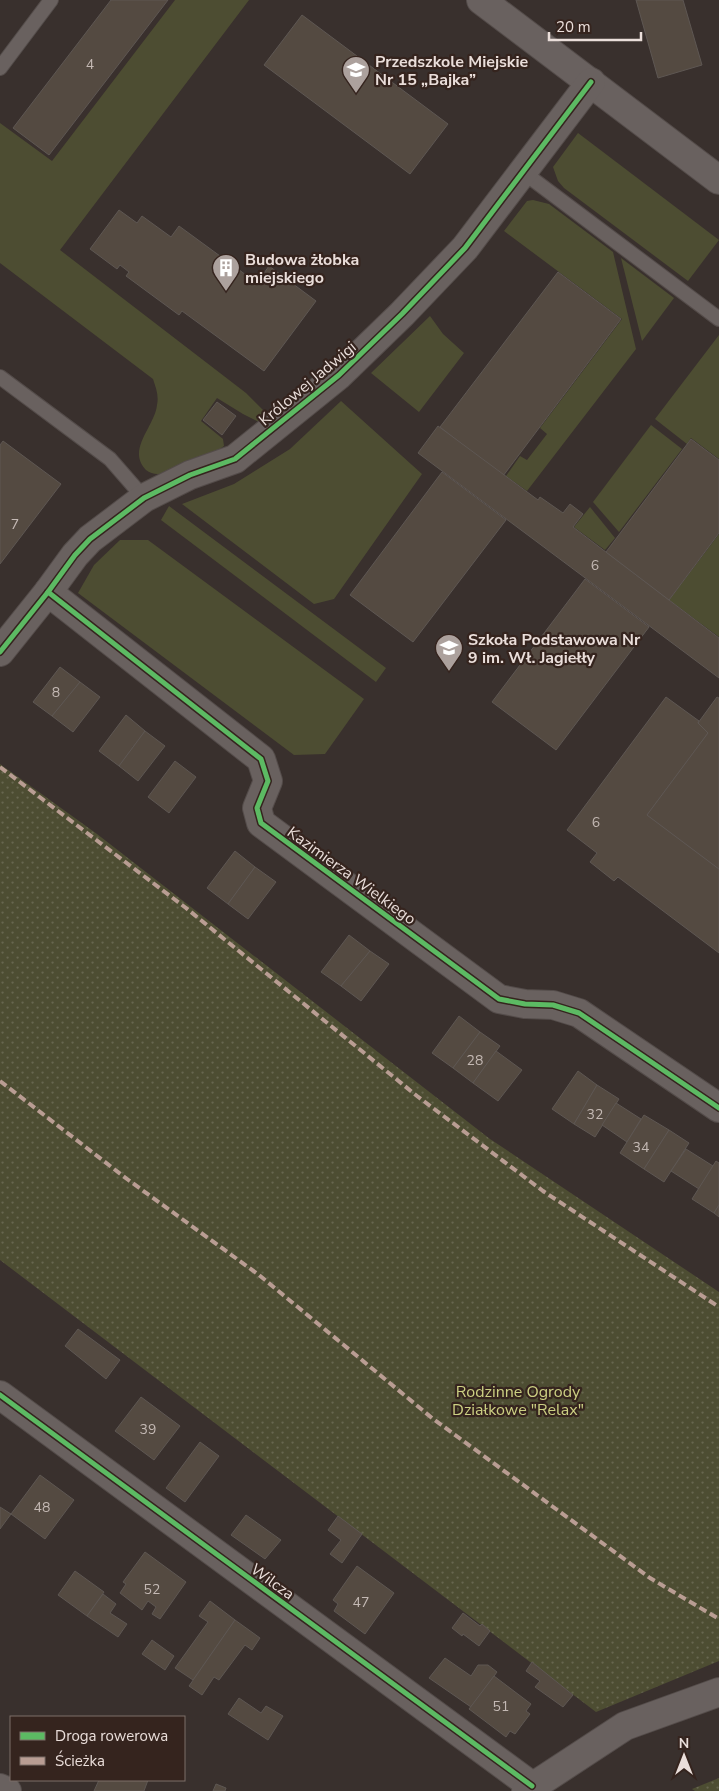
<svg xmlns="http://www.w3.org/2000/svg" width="719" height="1791" font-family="'Nunito Sans',sans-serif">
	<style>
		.grass { fill: #4d4d32 }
		.park { fill: url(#park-dots) }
		.building { fill: #544a41; stroke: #5e5753 }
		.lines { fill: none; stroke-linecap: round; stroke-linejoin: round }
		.service-casing { stroke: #544c4a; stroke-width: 16 }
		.minor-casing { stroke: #544c4a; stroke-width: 30 }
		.service { stroke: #69615f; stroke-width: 14 }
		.minor { stroke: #69615f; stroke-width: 28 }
		.quiet { stroke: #b99d93; stroke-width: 4; stroke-dasharray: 8 4; stroke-linecap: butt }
		.cycleway-casing { stroke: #35241e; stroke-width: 8 }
		.cycleway { stroke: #5cba63; stroke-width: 5 }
		.labels { text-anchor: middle; stroke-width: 4.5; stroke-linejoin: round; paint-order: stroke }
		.number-label { font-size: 14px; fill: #c4b9b4 }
		.poi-label { font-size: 16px; font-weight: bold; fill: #eadeda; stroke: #35241e; text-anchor: start }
		.street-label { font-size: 16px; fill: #eadeda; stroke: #35241e }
		.park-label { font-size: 16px; fill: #ccd083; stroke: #35241e }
	</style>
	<defs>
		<pattern id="park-dots" width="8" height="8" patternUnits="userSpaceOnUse" patternTransform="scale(1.25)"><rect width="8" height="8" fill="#4d4d32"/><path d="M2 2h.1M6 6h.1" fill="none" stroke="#67664f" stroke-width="1.8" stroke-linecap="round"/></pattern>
	</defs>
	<rect width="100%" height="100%" fill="#39302d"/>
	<g class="grass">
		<path d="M175 0H249L60 250 246 393 269 416 261 423 243 414 217 398 201 421 223 439 224 446C208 459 187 465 168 472 160 475 152 475 146 470 126 450 155 426 157 405 159 396 156 388 153 379L0 263V123L52 161Z"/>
		<polygon points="578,133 719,240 688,281 564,188 558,181 553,167"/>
		<polygon points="533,200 549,204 613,252 636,349 527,491 506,476 520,456 527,460 547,434 540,428 622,319 504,231 527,201"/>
		<polygon points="621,258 674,298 642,341"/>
		<polygon points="430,316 443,334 464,353 419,412 371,373"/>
		<polygon points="719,335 719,459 691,438 687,444 655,419"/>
		<polygon points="341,401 422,474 334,599 314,604 182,504 234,484 290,449"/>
		<polygon points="651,425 682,449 619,532 593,502"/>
		<polygon points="169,506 386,668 376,682 161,520"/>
		<polygon points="590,507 615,538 605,550 574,527"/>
		<polygon points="719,534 719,637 669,600"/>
		<polygon points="120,540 148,540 364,699 325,754 294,755 78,593 94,565"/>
	</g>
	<g class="park">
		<polygon points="0,764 97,834 490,1139 719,1292 719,1661 596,1712 0,1260"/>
		<polygon points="719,1778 719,1791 695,1791 692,1789"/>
	</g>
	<g class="building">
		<polygon points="111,0 168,0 49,155 13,128"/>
		<polygon points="636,0 683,0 702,65 658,78"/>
		<polygon points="302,15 448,124 410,174 264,65"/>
		<polygon points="119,210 137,223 142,216 171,237 179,226 257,283 269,266 316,301 264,371 182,311 179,315 126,276 129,272 120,265 117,269 90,249"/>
		<polygon points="558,272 621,319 503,476 440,427"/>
		<polygon points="217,402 236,416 222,435 203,420"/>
		<polygon points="438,426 538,500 540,497 563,513 570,504 583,514 573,527 719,638 719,678 418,453"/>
		<polygon points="691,439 719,460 719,533 669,600 606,552"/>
		<polygon points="3,441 61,484 0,564 0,445"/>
		<polygon points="442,472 506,520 413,642 350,595"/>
		<polygon points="585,579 649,627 556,750 492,702"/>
		<polygon points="60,667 80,682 52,716 33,702"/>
		<polygon points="80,682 100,697 73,732 52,716"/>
		<polygon points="666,697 699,721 698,723 708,733 647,815 719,869 719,953 618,877 614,881 590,862 597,853 567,830"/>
		<polygon points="717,697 719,698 719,869 647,815 708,733 698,723"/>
		<polygon points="126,715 145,731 119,766 99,751"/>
		<polygon points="145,731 165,746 138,781 119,766"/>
		<polygon points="175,761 196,777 169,813 148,797"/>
		<polygon points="235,851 255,867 228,904 207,888"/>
		<polygon points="255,867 276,882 248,919 228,904"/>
		<polygon points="349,935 370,951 341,986 321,972"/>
		<polygon points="370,951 389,964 361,1001 341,986"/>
		<polygon points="459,1016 480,1032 453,1068 432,1053"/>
		<polygon points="480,1032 500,1046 473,1083 453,1068"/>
		<polygon points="496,1051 522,1070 498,1101 473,1083"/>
		<polygon points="578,1071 597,1085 574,1124 552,1109"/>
		<polygon points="597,1085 619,1099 595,1137 574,1124"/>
		<polygon points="616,1103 641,1119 627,1142 602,1125"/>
		<polygon points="644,1115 669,1130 644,1169 620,1153"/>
		<polygon points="669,1130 689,1143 664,1182 644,1169"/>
		<polygon points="686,1149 713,1166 699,1189 671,1171"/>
		<polygon points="716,1161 719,1163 719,1205 714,1213 692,1199"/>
		<polygon points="719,1205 719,1217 714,1213"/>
		<polygon points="78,1329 120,1360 106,1379 65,1346"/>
		<polygon points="141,1397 180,1426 154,1460 115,1431"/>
		<polygon points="200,1442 219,1456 185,1502 166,1488"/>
		<polygon points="40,1475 74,1500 45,1539 11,1514"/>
		<polygon points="0,1507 11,1514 0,1529"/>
		<polygon points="246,1515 281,1540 265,1559 231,1535"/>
		<polygon points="338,1516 362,1534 342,1563 330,1554 341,1540 328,1530"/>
		<polygon points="145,1552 186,1582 160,1619 152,1614 156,1607 148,1601 142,1610 120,1593 126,1584 123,1582"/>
		<polygon points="357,1566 394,1593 365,1634 334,1611 338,1604 333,1600"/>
		<polygon points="75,1571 104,1592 87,1616 58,1595"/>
		<polygon points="103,1594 116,1604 110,1613 127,1624 118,1637 87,1616"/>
		<polygon points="210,1601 235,1620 193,1680 175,1668 208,1622 199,1616"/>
		<polygon points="463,1613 480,1626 482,1624 490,1631 479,1646 463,1634 462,1636 452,1628"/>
		<polygon points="235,1620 260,1638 252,1650 245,1645 219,1680 214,1677 202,1695 189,1686"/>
		<polygon points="152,1640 174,1656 165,1670 142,1654"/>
		<polygon points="445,1658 471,1676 478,1665 488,1665 497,1672 471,1707 429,1678"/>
		<polygon points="532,1662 573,1695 563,1707 535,1687 540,1681 526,1671"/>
		<polygon points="494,1676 531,1704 526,1711 530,1714 515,1734 510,1731 506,1737 469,1709"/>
		<polygon points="239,1698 261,1713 266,1706 283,1716 268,1740 228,1714"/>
		<polygon points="99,1780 148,1780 144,1791 94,1791"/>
		<polygon points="216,1784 226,1788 225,1791 213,1791"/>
	</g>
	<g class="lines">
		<defs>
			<g id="service">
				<polyline points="0,68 51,0"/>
				<polyline points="523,172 719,319"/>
				<polyline points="0,377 110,459 144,498"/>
			</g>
			<g id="minor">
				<polyline points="481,0 719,180"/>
				<polyline points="48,592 261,759 268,781 257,808 261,823 499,999 525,1004 553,1005 579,1013 719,1108"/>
				<polyline points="0,652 48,592 75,555 90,539 144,498 190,475 235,459 339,375 402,314 465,248 591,82"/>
				<polyline points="0,1395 532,1786"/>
				<polyline points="0,1788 7,1791"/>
				<polyline points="526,1791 625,1726 719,1692"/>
			</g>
		</defs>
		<use href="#service" class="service-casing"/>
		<use href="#minor" class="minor-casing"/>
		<use href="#service" class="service"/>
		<use href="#minor" class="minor"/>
		<g class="quiet">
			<polyline points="0,767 186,908 417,1096 543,1191 719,1307"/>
			<polyline points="0,1081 127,1179 259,1275 432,1418 650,1578 719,1619"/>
		</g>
		<defs>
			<g id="cycleway">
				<polyline points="48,592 261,759 268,781 257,808 261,823 499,999 525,1004 553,1005 579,1013 719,1108"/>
				<polyline points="0,652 48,592 75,555 90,539 144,498 190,475 235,459 339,375 402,314 465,248 591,82"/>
				<polyline points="0,1395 532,1786"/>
			</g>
		</defs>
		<use href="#cycleway" class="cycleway-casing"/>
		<use href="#cycleway" class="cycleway"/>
	</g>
	<defs>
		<symbol id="school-pin" viewBox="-11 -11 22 30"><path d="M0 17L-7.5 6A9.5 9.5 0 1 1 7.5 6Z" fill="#aca19d" stroke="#35241e"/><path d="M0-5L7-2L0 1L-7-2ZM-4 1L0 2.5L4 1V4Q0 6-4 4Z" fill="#fff"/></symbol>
		<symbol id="building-pin" viewBox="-11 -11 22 30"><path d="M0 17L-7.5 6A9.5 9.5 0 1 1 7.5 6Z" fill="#aca19d" stroke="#35241e"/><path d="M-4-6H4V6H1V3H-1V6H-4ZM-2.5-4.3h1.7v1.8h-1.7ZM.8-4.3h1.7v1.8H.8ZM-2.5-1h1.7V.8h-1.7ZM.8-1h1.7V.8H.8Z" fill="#fff"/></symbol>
	</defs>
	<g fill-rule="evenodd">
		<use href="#school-pin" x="340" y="54" width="32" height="43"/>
		<use href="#building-pin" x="210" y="252" width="32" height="43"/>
		<use href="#school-pin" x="433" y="632" width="32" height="43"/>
	</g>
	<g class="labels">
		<g class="number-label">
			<text x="90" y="69">4</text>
			<text x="15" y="529">7</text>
			<text x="595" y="570">6</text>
			<text x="56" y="697">8</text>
			<text x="596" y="827">6</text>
			<text x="475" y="1065">28</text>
			<text x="595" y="1119">32</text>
			<text x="641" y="1152">34</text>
			<text x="148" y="1434">39</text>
			<text x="42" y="1512">48</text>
			<text x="152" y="1594">52</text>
			<text x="361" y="1607">47</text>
			<text x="501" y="1711">51</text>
		</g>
		<g class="poi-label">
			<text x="375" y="67">Przedszkole Miejskie<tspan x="375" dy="18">Nr 15 „Bajka”</tspan></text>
			<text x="245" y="265">Budowa żłobka<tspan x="245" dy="18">miejskiego</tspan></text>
			<text x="468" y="645">Szkoła Podstawowa Nr<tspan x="468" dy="18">9 im. Wł. Jagiełły</tspan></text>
		</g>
		<g class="street-label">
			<text transform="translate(307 383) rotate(-40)" y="6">Królowej Jadwigi</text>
			<text transform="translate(352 875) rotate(36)" y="6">Kazimierza Wielkiego</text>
			<text transform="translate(273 1581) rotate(36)" y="6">Wilcza</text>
		</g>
		<g class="park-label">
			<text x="518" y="1397">Rodzinne Ogrody<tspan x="518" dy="18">Działkowe "Relax"</tspan></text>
		</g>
	</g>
	<rect x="10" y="1716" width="175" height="65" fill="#35241e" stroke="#7d6e69"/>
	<rect x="20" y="1732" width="25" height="8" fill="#5cba63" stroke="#7d6e69"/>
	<text x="55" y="1741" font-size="15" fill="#eadeda">Droga rowerowa</text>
	<rect x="20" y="1757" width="25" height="8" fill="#b99d93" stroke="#7d6e69"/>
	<text x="55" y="1766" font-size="15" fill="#eadeda">Ścieżka</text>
	<g transform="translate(684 1756)" stroke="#35241e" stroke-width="4" paint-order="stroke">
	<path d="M0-4L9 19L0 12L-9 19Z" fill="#eadeda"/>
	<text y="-8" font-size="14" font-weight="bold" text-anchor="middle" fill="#eadeda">N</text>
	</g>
	<path d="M549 32v8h92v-8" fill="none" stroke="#eadeda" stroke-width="2.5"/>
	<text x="556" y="32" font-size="15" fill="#eadeda" stroke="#35241e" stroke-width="4" paint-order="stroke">20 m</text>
</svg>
